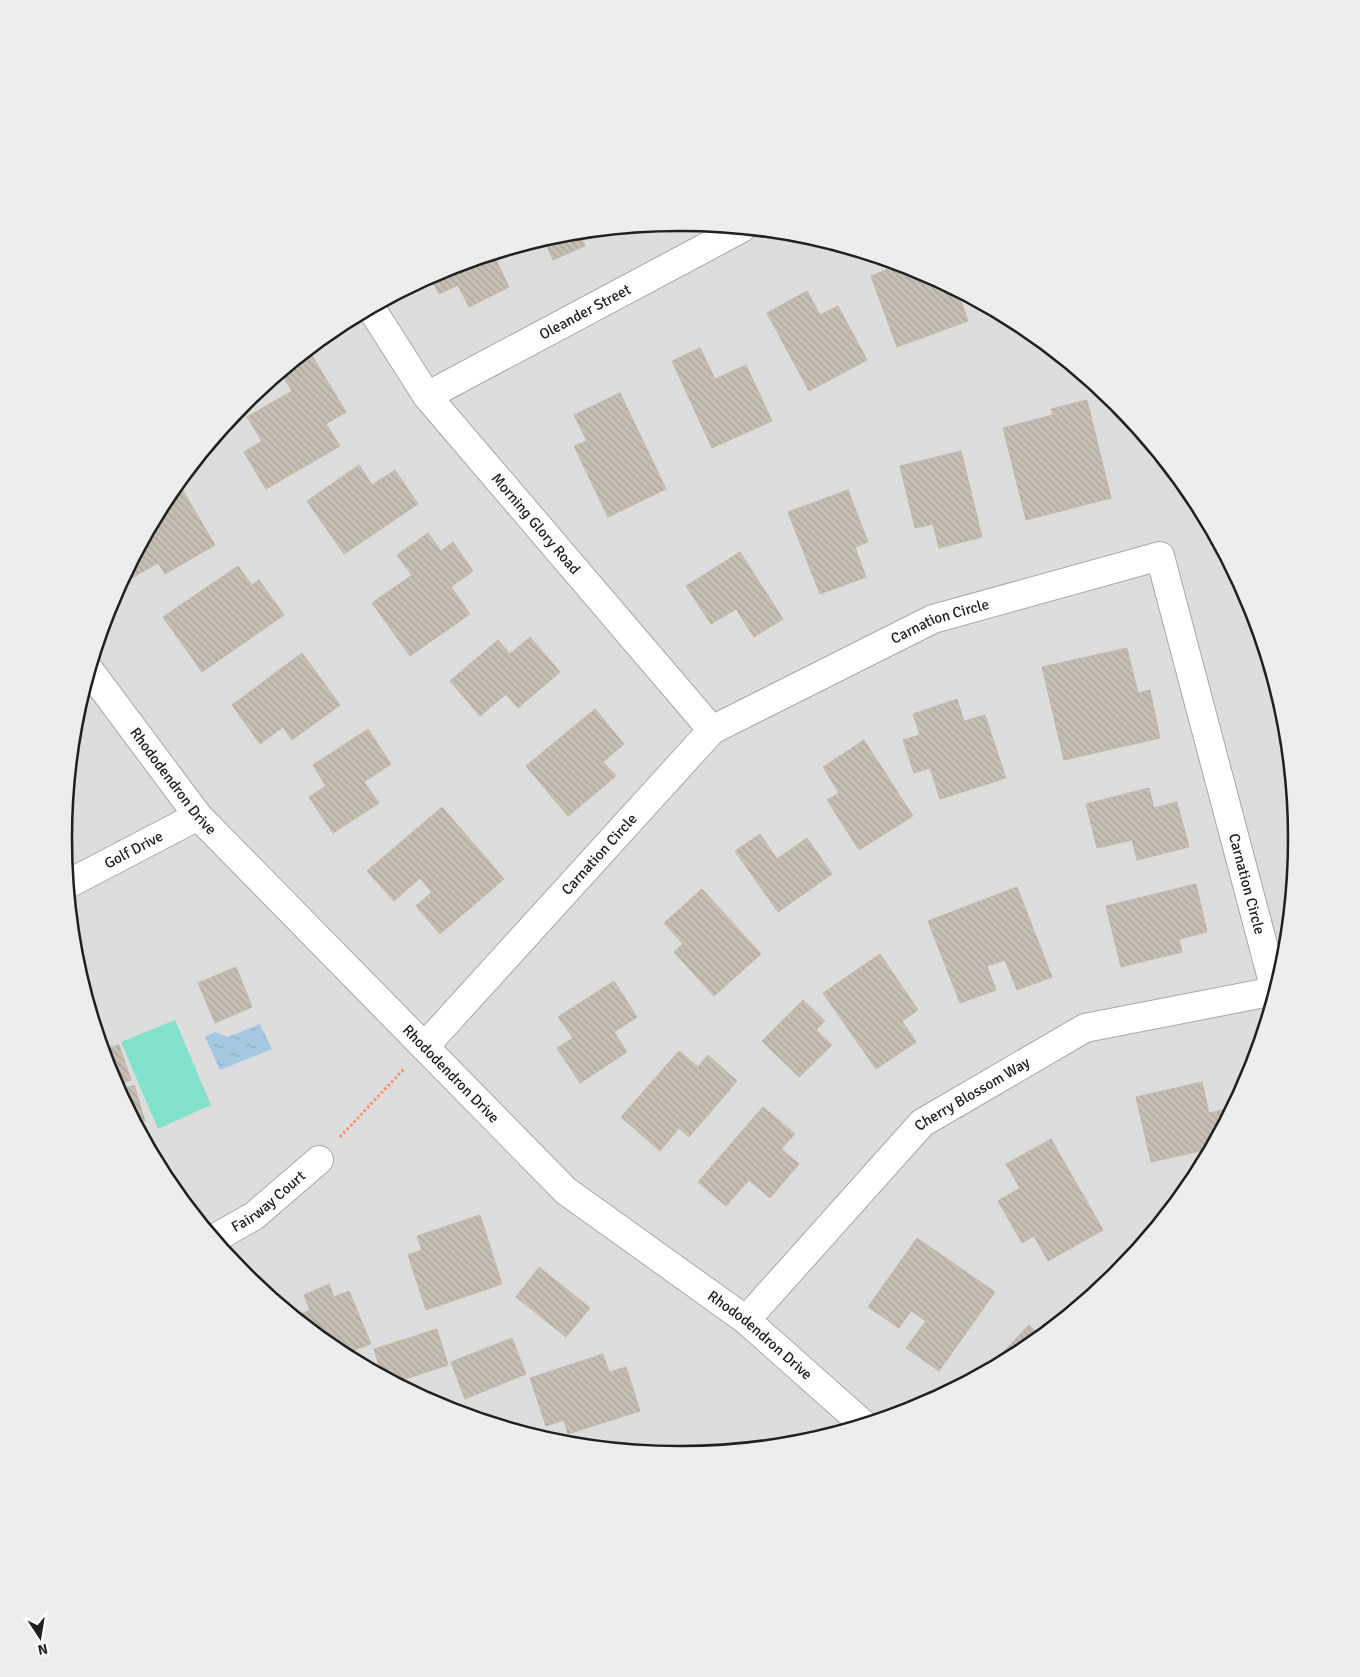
<svg xmlns="http://www.w3.org/2000/svg" width="1360" height="1677" font-family="Signika,sans-serif">
	<style>
		.residential { fill: #dedddd }
		.pitch { fill: #82e2cc }
		.water { fill: url(#water-ripples) }
		.building { fill: url(#building-back-hatch); stroke: #c3b8a8 }
		.lines { fill: none; stroke-linecap: round; stroke-linejoin: round }
		.minor-casing { stroke: #a7a7a7; stroke-width: 30 }
		.path { stroke: #fe906a; stroke-width: 3; stroke-dasharray: 2.5 2.5; stroke-linecap: butt }
		.minor { stroke: #fff; stroke-width: 28 }
		.labels { text-anchor: middle; stroke-width: 4.5; stroke-linejoin: round; paint-order: stroke }
		.street-label { font-size: 15px; fill: #202020; stroke: #fff }
		.rim { fill: none; stroke: #202020; stroke-width: 2.5 }
	</style>
	<defs>
		<pattern id="water-ripples" width="26" height="14" patternUnits="userSpaceOnUse" patternTransform="scale(1.25)"><rect width="26" height="14" fill="#a5c9e0"/><path d="M2 4q2-2 4 0t4 0M15 11q2-2 4 0t4 0" fill="none" stroke="#8eacc0"/></pattern>
		<pattern id="building-back-hatch" width="6" height="6" patternUnits="userSpaceOnUse" patternTransform="scale(1.25)"><rect width="6" height="6" fill="#c6bfb5"/><path d="M-1 5l2 2M0 0l6 6M5-1l2 2" fill="none" stroke="#aaa49b"/></pattern>
	</defs>
	<rect width="100%" height="100%" fill="#f1efe6"/>
	<circle class="residential" cx="680" cy="838" r="614"/>
	<polygon class="pitch" points="175,1020 211,1105 158,1129 121,1042"/>
	<polygon class="water" points="260,1024 272,1049 220,1070 205,1037 215,1032 228,1037"/>
	<g class="building">
		<polygon points="579,232 585,246 553,260 544,239 560,234"/>
		<polygon points="493,254 509,287 469,307 458,285 439,294 430,277 444,269"/>
		<polygon points="891,262 916,269 957,291 968,321 897,347 871,276 893,267"/>
		<polygon points="807,291 820,315 838,306 867,360 809,391 767,313"/>
		<polygon points="700,348 715,379 746,365 772,421 712,448 672,361"/>
		<polygon points="309,351 346,412 326,424 340,446 266,489 244,452 262,441 247,417 292,391 281,373"/>
		<polygon points="620,393 666,489 608,517 574,446 587,441 574,415"/>
		<polygon points="1087,400 1111,498 1026,520 1003,428 1053,415 1051,409"/>
		<polygon points="961,451 982,537 939,548 933,524 915,528 900,466"/>
		<polygon points="359,465 372,485 395,470 418,504 344,554 307,501"/>
		<polygon points="848,490 868,542 855,547 866,577 820,594 788,512"/>
		<polygon points="183,491 215,545 165,574 158,563 132,578 127,571 165,501"/>
		<polygon points="428,533 441,551 453,542 473,571 451,587 470,614 410,656 372,603 412,575 397,555"/>
		<polygon points="740,552 783,619 754,637 736,609 711,624 686,586"/>
		<polygon points="238,566 252,585 259,580 284,615 202,672 163,617"/>
		<polygon points="530,637 560,672 518,708 506,694 480,716 450,681 498,640 510,654"/>
		<polygon points="1127,648 1138,693 1150,690 1160,738 1064,760 1042,667"/>
		<polygon points="302,653 340,705 292,740 283,727 260,744 232,705"/>
		<polygon points="957,699 964,721 985,715 1006,778 940,799 930,768 914,773 903,740 920,735 913,714"/>
		<polygon points="595,709 624,744 603,762 616,776 568,816 526,766"/>
		<polygon points="368,729 391,764 364,782 379,803 333,833 309,797 326,786 313,765"/>
		<polygon points="864,740 913,816 859,850 827,800 839,793 823,767"/>
		<polygon points="1149,788 1154,808 1177,802 1189,847 1137,860 1132,840 1097,848 1086,804"/>
		<polygon points="442,807 504,879 440,934 416,906 432,892 420,878 394,901 367,871"/>
		<polygon points="760,834 777,859 807,838 832,874 778,912 735,851"/>
		<polygon points="1196,884 1207,932 1179,939 1182,952 1121,967 1106,906"/>
		<polygon points="1017,887 1052,977 1017,990 1005,960 987,966 996,990 960,1003 928,921"/>
		<polygon points="702,889 761,954 714,996 674,952 683,944 664,923"/>
		<polygon points="880,954 918,1010 902,1021 916,1042 876,1069 823,993"/>
		<polygon points="236,967 252,1007 215,1023 198,983"/>
		<polygon points="614,981 637,1017 614,1032 627,1052 580,1083 557,1048 573,1038 558,1017"/>
		<polygon points="803,1000 825,1021 816,1030 832,1045 799,1077 762,1041"/>
		<polygon points="119,1045 131,1080 116,1085 111,1074 103,1050"/>
		<polygon points="679,1051 698,1067 708,1055 737,1081 689,1137 679,1128 660,1151 621,1117"/>
		<polygon points="1202,1082 1209,1113 1231,1108 1209,1149 1151,1162 1136,1097"/>
		<polygon points="134,1085 145,1121 137,1124 119,1090"/>
		<polygon points="763,1107 795,1134 781,1149 799,1164 770,1198 749,1180 726,1206 698,1182"/>
		<polygon points="1051,1139 1103,1230 1048,1261 1034,1236 1022,1243 998,1201 1020,1188 1006,1164"/>
		<polygon points="480,1215 502,1284 426,1310 408,1255 422,1250 417,1236"/>
		<polygon points="917,1238 995,1292 939,1371 906,1348 926,1321 911,1311 899,1328 868,1307"/>
		<polygon points="539,1267 590,1308 566,1337 516,1297"/>
		<polygon points="329,1284 334,1297 349,1291 371,1344 344,1354 337,1351 295,1316 310,1310 304,1295"/>
		<polygon points="1029,1325 1040,1336 1022,1351 986,1370"/>
		<polygon points="437,1329 448,1365 396,1382 382,1375 374,1349"/>
		<polygon points="512,1338 526,1374 465,1399 451,1362"/>
		<polygon points="603,1354 609,1372 626,1367 640,1411 568,1434 564,1420 546,1426 530,1378"/>
	</g>
	<g class="lines">
		<defs>
			<g id="minor">
				<path id="s1" d="M371 308 427 396 712 730"/>
				<path id="s2" d="M427 396 742 228"/>
				<path id="s3" d="M90 671 198 816 566 1191 746 1320 863 1424"/>
				<path id="s4" d="M68 884 198 816"/>
				<path id="s5" d="M425 1046 712 730 933 619 1160 556 1275 990"/>
				<path id="s6" d="M215 1238 254 1216 319 1160"/>
				<path id="s7" d="M746 1320 922 1123 1085 1028 1275 991"/>
			</g>
		</defs>
		<use href="#minor" class="minor-casing"/>
		<polyline class="path" points="340,1137 404,1069"/>
		<use href="#minor" class="minor"/>
	</g>
	<g class="labels">
		<g class="street-label">
			<text dy="5" stroke="none"><textPath href="#s2" startOffset="179">Oleander Street</textPath></text>
			<text dy="5" stroke="none"><textPath href="#s1" startOffset="272">Morning Glory Road</textPath></text>
			<text dy="5" stroke="none"><textPath href="#s5" startOffset="680">Carnation Circle</textPath></text>
			<text dy="5" stroke="none"><textPath href="#s3" startOffset="138">Rhododendron Drive</textPath></text>
			<text dy="5" stroke="none"><textPath href="#s4" startOffset="74">Golf Drive</textPath></text>
			<text dy="5" stroke="none"><textPath href="#s5" startOffset="259">Carnation Circle</textPath></text>
			<text dy="5" stroke="none"><textPath href="#s5" startOffset="1249">Carnation Circle</textPath></text>
			<text dy="5" stroke="none"><textPath href="#s3" startOffset="542">Rhododendron Drive</textPath></text>
			<text dy="5" stroke="none"><textPath href="#s7" startOffset="322">Cherry Blossom Way</textPath></text>
			<text dy="5" stroke="none"><textPath href="#s6" startOffset="65">Fairway Court</textPath></text>
			<text dy="5" stroke="none"><textPath href="#s3" startOffset="948">Rhododendron Drive</textPath></text>
		</g>
	</g>
	<path d="M0 0H1360V1677H0ZM679 231H681A607 607 0 0 1 1288 838V839A607 607 0 0 1 681 1446H679A607 607 0 0 1 72 839V838A607 607 0 0 1 679 231Z" fill="#ededed" fill-rule="evenodd"/>
	<path class="rim" d="M679 231H681A607 607 0 0 1 1288 838V839A607 607 0 0 1 681 1446H679A607 607 0 0 1 72 839V838A607 607 0 0 1 679 231Z"/>
	<g transform="translate(40 1637) rotate(168)" stroke="#ffffff" stroke-width="4" paint-order="stroke">
	<path d="M0-4L9 19L0 12L-9 19Z" fill="#202020"/>
	<text y="-8" font-size="14" font-weight="bold" text-anchor="middle" fill="#202020">N</text>
	</g>
</svg>
